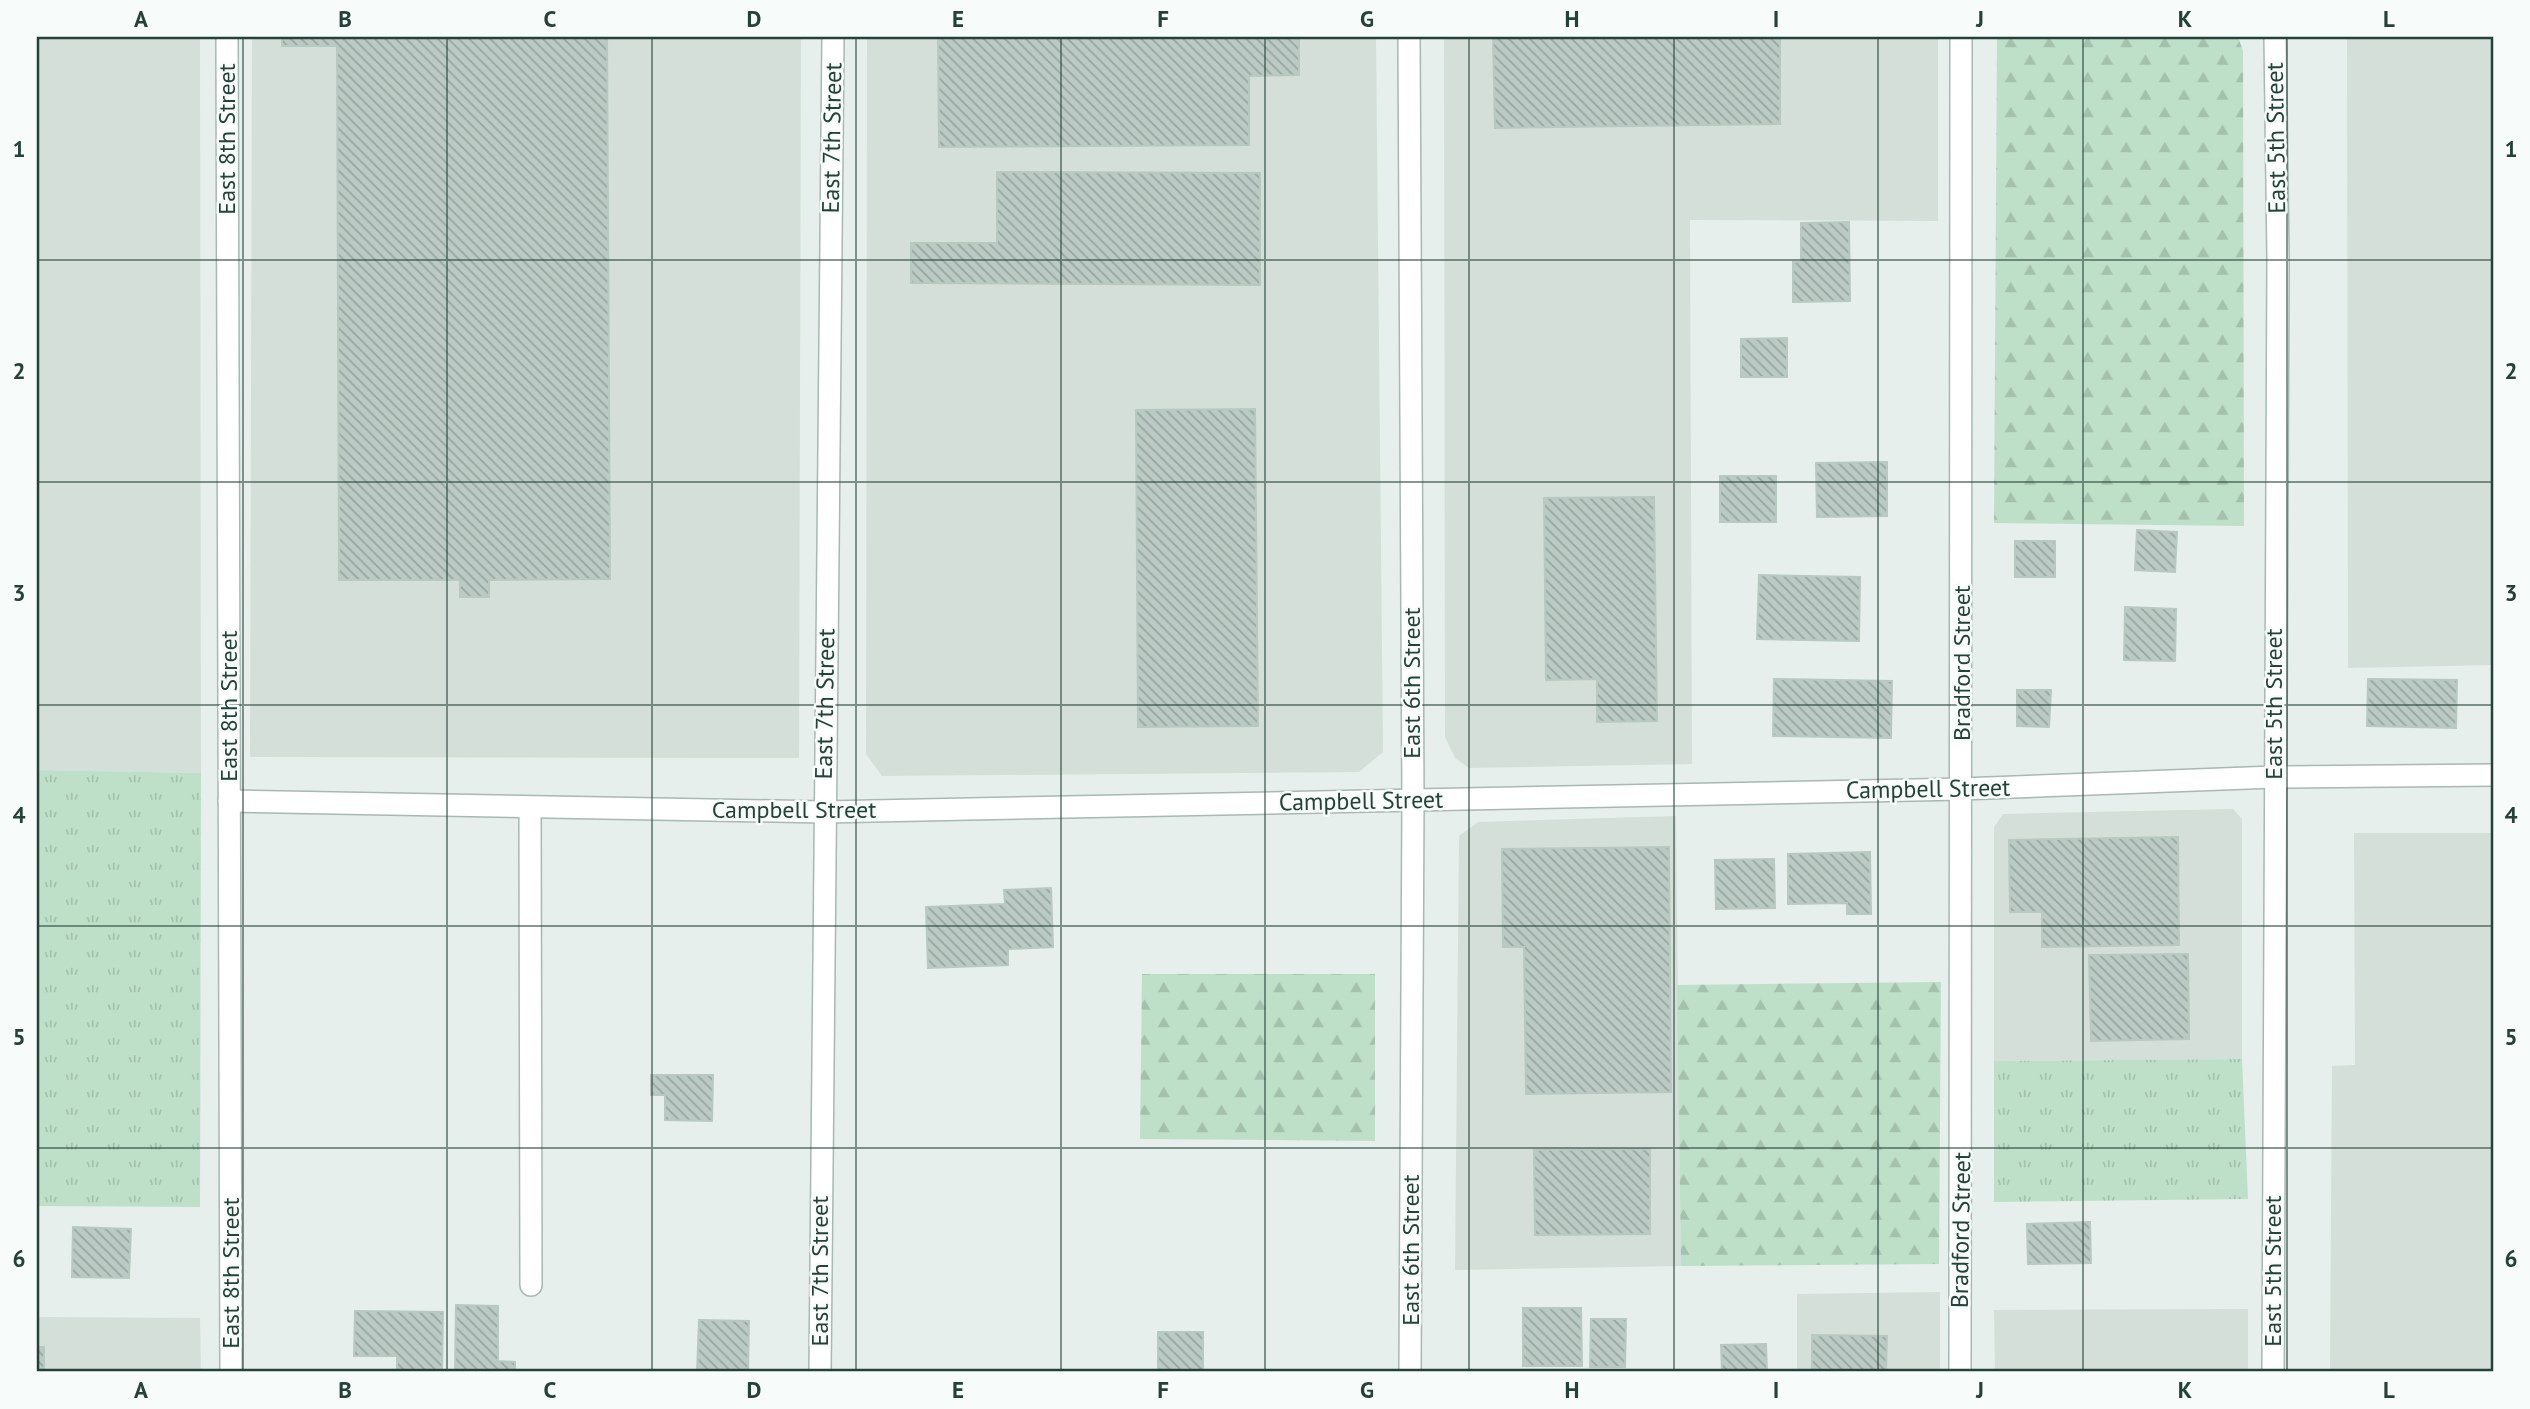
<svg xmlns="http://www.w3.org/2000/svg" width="2530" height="1409" font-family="'PT Sans',sans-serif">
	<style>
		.built { fill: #d4dfda }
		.grass { fill: url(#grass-tufts) }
		.forest { fill: url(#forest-firs) }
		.building { fill: url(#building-back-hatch); stroke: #b8c9c2; stroke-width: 2 }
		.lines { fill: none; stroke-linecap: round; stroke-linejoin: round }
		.minor-casing { stroke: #a8b8b2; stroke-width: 24 }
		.minor { stroke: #fff; stroke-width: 21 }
		.grid { fill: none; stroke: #24423a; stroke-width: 2; stroke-opacity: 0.55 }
		.labels { text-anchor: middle; stroke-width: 5; stroke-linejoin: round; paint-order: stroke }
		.street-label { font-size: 24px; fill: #24423a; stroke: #f7fbf9 }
		.neatline { fill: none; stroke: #24423a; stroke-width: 2.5 }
		.grid-label { font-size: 23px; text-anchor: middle; font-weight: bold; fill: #24423a }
	</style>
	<defs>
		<pattern id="grass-tufts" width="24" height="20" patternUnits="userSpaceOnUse" patternTransform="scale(1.75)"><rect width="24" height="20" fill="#bfe0c8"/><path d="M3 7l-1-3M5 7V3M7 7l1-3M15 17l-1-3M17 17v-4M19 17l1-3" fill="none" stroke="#a4c1ad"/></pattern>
		<pattern id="forest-firs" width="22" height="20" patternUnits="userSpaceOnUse" patternTransform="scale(1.75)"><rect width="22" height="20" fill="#bfe0c8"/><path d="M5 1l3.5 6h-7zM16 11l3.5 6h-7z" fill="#a4c1ad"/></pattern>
		<pattern id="building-back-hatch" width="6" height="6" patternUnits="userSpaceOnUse" patternTransform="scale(1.75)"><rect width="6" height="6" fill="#bbcac4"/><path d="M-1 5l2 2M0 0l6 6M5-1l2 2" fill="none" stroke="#98a6a0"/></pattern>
	</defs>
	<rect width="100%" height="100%" fill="#e6efeb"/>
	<g class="built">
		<polygon points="37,37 200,37 201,773 37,770"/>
		<polygon points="252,37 801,37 799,758 250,757"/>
		<polygon points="867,37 1376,37 1383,752 1359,772 882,776 866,754"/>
		<polygon points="1444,37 1938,37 1938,221 1690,220 1692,764 1469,768 1455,758 1445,737"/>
		<polygon points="2347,37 2493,37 2493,665 2348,668"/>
		<polygon points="2233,809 2242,819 2242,1059 1994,1061 1994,827 2003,814"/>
		<polygon points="1676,816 1681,1266 1455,1270 1459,836 1478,822"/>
		<polygon points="2354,833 2493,833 2493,1372 2330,1372 2332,1066 2355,1065"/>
		<polygon points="1940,1292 1940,1372 1797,1372 1797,1294"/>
		<polygon points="2248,1309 2248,1372 1995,1372 1994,1310"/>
		<polygon points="37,1317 200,1318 201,1372 37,1372"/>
	</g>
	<g class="grass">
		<polygon points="37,770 201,773 200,1207 37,1206"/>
		<polygon points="2242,1059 2248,1199 1994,1202 1994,1061"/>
	</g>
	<g class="forest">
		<polygon points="1997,37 2238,37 2243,51 2244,526 1994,523"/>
		<polygon points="1142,974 1375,974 1375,1141 1140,1139"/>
		<polygon points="1941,982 1939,1264 1681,1266 1677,985"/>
	</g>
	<g class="building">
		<polygon points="282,37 607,37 610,579 489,580 489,597 460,597 460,580 339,580 337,46 282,46"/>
		<polygon points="938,37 1299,37 1299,75 1249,76 1249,145 939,147"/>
		<polygon points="1493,37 1780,37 1780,124 1495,128"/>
		<polygon points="997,172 1260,173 1260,285 911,283 911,243 997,243"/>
		<polygon points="1849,222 1850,301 1793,302 1793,262 1801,262 1801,223"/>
		<polygon points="1787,338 1787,377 1741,377 1741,339"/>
		<polygon points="1255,409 1258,726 1138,727 1136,410"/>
		<polygon points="1887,462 1887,516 1817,517 1816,463"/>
		<rect x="1720" y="476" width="56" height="46"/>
		<polygon points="1654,497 1657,721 1597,722 1597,679 1546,680 1544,498"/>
		<polygon points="2137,530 2177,532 2175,572 2135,570"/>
		<rect x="2015" y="541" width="40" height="36"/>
		<polygon points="1759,575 1860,577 1859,641 1757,639"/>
		<polygon points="2125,607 2176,609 2175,661 2124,660"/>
		<polygon points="1774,679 1892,681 1891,738 1773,736"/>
		<polygon points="2368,679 2457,680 2456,728 2367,726"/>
		<polygon points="2017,690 2051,690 2049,727 2017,726"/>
		<polygon points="2178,837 2179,945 2042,947 2042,912 2010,912 2009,840"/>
		<polygon points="1669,847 1671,1092 1526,1094 1524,947 1503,947 1502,849"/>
		<polygon points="1870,852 1871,914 1847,914 1847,903 1788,904 1788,854"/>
		<polygon points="1774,859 1775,908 1716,909 1715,860"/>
		<polygon points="1051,888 1053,947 1008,949 1008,965 928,968 926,907 1005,904 1004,890"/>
		<polygon points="2188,954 2189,1039 2091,1041 2089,955"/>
		<polygon points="651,1075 713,1075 712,1121 665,1120 665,1095 651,1095"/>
		<polygon points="1650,1149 1650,1234 1535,1235 1534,1150"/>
		<polygon points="2090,1222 2091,1263 2028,1264 2027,1224"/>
		<polygon points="73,1227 131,1229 129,1278 72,1277"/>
		<polygon points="456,1305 498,1306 498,1361 515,1362 515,1372 455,1372"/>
		<polygon points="1523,1308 1581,1308 1582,1366 1523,1366"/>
		<polygon points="355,1311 443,1312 442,1372 397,1372 397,1356 354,1356"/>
		<polygon points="1591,1319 1626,1319 1625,1367 1590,1367"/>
		<polygon points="699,1320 749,1321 748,1372 697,1372"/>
		<rect x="1158" y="1332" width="45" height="40"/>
		<polygon points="1812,1335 1887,1336 1886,1372 1812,1372"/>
		<polygon points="1766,1344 1767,1372 1722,1372 1721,1345"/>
		<rect x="37" y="1347" width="7" height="25"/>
	</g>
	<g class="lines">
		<defs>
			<g id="minor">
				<polyline points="1409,37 1413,800 1410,1372"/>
				<polyline points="227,39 231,1372"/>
				<polyline points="229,801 824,812 1962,789 2274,777 2493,775"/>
				<polyline points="530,808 531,1285"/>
				<polyline points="820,1372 833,37"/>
				<polyline points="1960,1372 1961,37"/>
				<polyline points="2273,1372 2278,259 2275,37"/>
			</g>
		</defs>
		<use href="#minor" class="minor-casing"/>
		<use href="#minor" class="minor"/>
	</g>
	<path class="grid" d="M243 37V1372M447 37V1372M652 37V1372M856 37V1372M1061 37V1372M1265 37V1372M1469 37V1372M1674 37V1372M1878 37V1372M2083 37V1372M2287 37V1372M37 260H2493M37 482H2493M37 705H2493M37 926H2493M37 1148H2493"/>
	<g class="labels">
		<g class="street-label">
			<text transform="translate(832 138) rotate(-89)" y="8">East 7th Street</text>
			<text transform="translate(2276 138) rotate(-91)" y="8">East 5th Street</text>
			<text transform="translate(227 139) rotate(-90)" y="8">East 8th Street</text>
			<text transform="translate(1962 663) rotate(-90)" y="8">Bradford Street</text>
			<text transform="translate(1412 683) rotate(-90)" y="8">East 6th Street</text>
			<text transform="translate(825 704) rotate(-89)" y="8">East 7th Street</text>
			<text transform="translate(2274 704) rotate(-90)" y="8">East 5th Street</text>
			<text transform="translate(229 706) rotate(-90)" y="8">East 8th Street</text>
			<text transform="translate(1928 789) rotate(-1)" y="8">Campbell Street</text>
			<text transform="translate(1361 801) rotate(-1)" y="8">Campbell Street</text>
			<text x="794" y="818">Campbell Street</text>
			<text transform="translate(1961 1230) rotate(-89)" y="8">Bradford Street</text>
			<text transform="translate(1411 1250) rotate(-90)" y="8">East 6th Street</text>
			<text transform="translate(820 1271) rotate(-90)" y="8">East 7th Street</text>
			<text transform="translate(2273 1271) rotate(-90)" y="8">East 5th Street</text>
			<text transform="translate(231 1273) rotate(-90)" y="8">East 8th Street</text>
		</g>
	</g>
	<rect width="2530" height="1409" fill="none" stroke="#f7fbf9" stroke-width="77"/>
	<rect x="38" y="38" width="2454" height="1332" class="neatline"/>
	<g class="grid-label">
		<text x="141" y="27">A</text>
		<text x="345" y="27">B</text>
		<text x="550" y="27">C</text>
		<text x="754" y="27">D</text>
		<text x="958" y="27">E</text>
		<text x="1163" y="27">F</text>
		<text x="1367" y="27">G</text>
		<text x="1572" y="27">H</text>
		<text x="1776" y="27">I</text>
		<text x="1980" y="27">J</text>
		<text x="2185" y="27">K</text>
		<text x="2389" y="27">L</text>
		<text x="19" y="157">1</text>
		<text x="2511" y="157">1</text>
		<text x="19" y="379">2</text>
		<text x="2511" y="379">2</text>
		<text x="19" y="601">3</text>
		<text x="2511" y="601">3</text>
		<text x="19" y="823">4</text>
		<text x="2511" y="823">4</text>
		<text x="19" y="1045">5</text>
		<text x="2511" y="1045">5</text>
		<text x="19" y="1267">6</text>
		<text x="2511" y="1267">6</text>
		<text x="141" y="1398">A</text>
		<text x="345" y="1398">B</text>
		<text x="550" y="1398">C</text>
		<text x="754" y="1398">D</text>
		<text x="958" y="1398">E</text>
		<text x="1163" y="1398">F</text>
		<text x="1367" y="1398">G</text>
		<text x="1572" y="1398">H</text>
		<text x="1776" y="1398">I</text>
		<text x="1980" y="1398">J</text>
		<text x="2185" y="1398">K</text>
		<text x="2389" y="1398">L</text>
	</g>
</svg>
